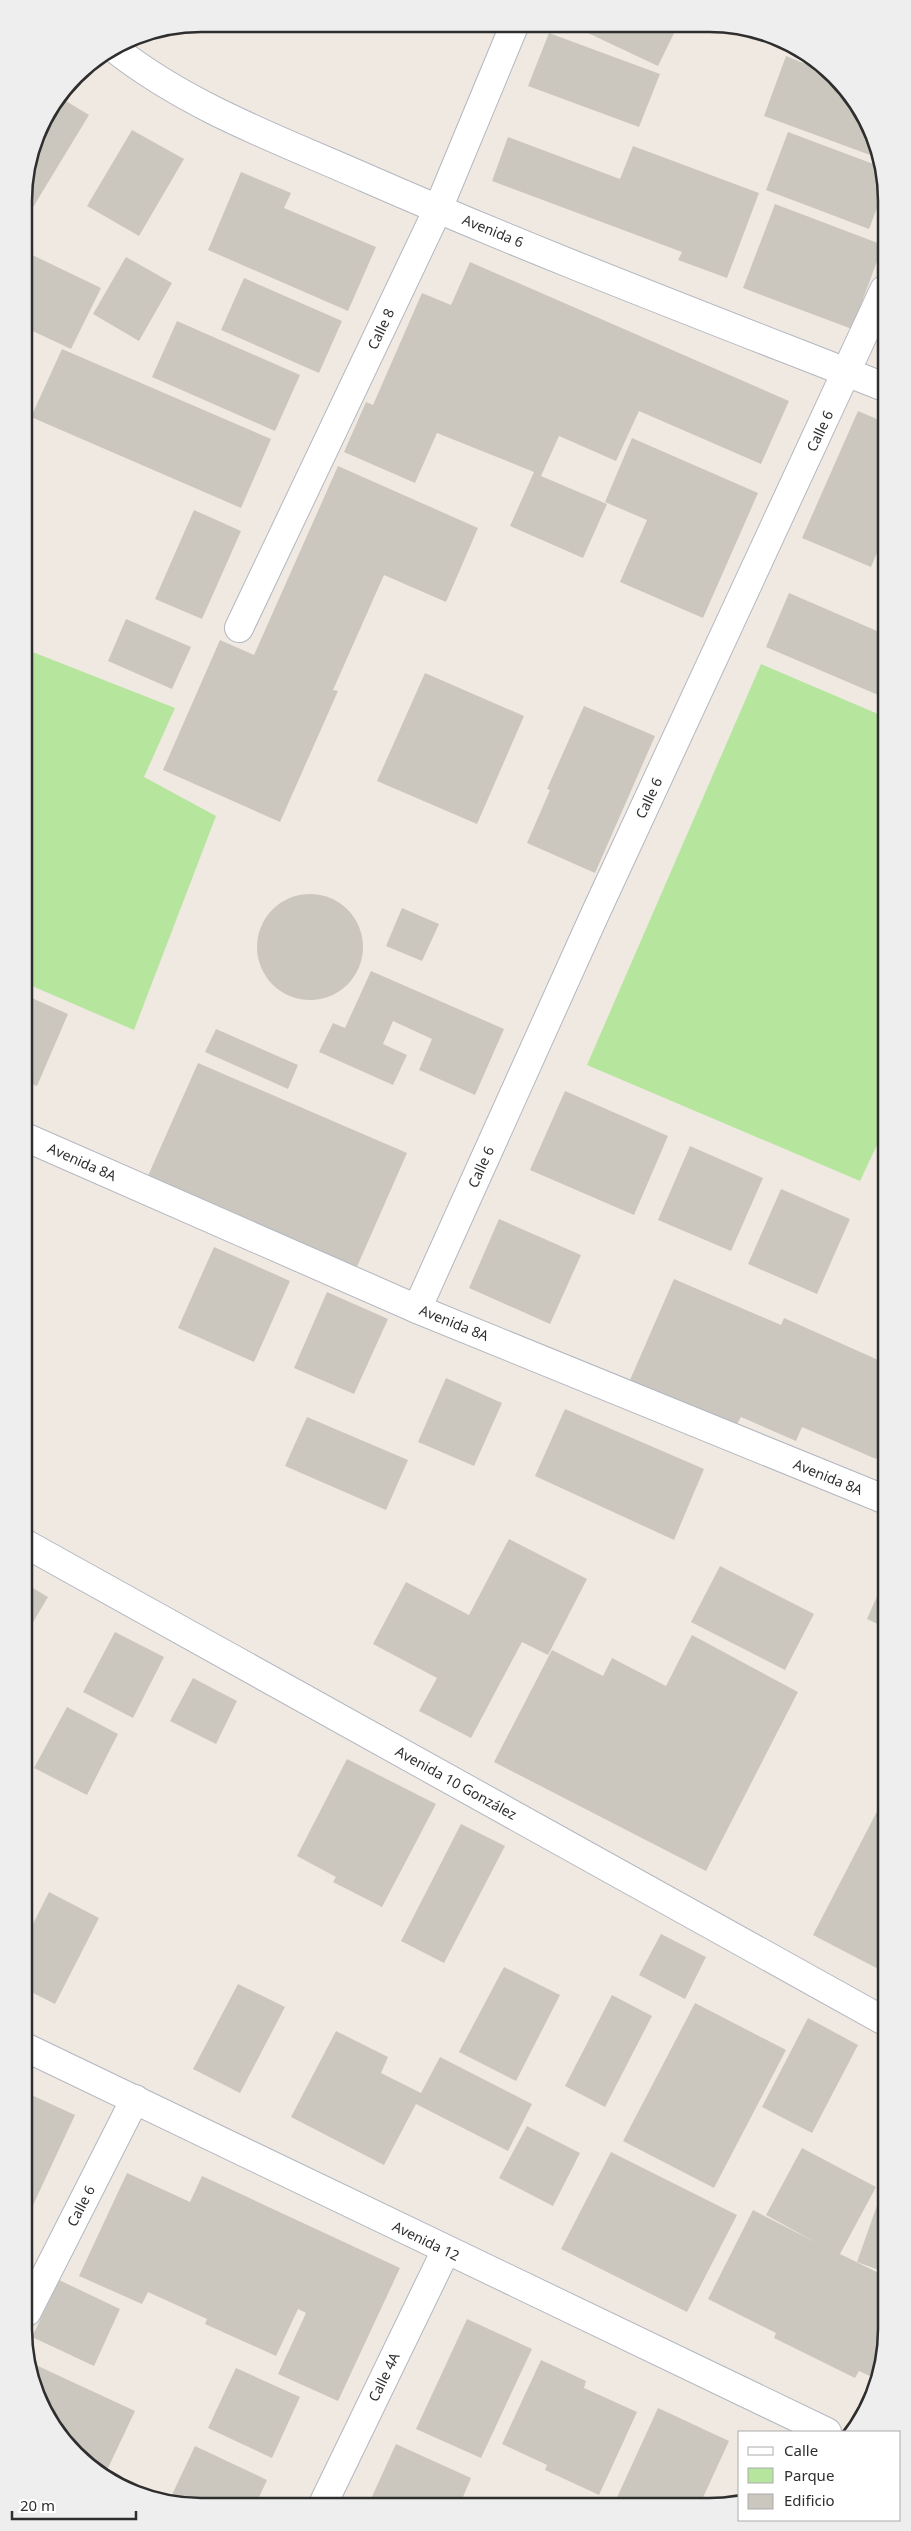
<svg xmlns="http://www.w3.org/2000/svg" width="911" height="2531" font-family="'Noto Sans',sans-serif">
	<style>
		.green { fill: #b6e59e }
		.building { fill: #cbc7bf }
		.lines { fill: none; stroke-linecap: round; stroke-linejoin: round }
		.minor-casing { stroke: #b4b7c1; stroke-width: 30 }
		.minor { stroke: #fff; stroke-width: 28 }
		.labels { text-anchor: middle; stroke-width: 4; stroke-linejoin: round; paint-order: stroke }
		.street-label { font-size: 14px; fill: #2e2e2e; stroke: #fff }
		.rim { fill: none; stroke: #2e2e2e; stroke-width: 2.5 }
	</style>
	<rect width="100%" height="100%" fill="#efe9e1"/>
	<g class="green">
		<polygon points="25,649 175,708 144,777 216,816 134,1030 25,983"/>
		<polygon points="761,664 885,717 885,1128 860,1181 587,1065"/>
	</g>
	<g class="building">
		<polygon points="573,26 607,26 677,27 658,66"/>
		<polygon points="718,27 744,27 756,32 753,40"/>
		<polygon points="549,33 660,74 639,127 528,86"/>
		<polygon points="786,56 835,76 869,123 881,159 764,116"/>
		<polygon points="61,98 89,115 24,222 24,190 42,123"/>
		<polygon points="132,130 184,159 139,236 87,206"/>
		<polygon points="788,132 884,168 884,190 869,229 766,190"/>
		<polygon points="508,137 620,179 633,146 759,193 727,278 678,260 682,252 492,181"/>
		<polygon points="241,172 291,193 284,208 376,247 348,311 208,250"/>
		<polygon points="775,204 883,245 852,329 743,288"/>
		<polygon points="24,251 101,288 71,349 24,327"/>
		<polygon points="126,257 172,283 139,341 93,314"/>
		<polygon points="470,262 789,401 761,464 639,411 616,461 559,436 541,476 607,504 583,558 510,526 534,472 437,433 415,483 344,452 366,402 373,405 422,293 451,305"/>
		<polygon points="244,278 342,321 319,373 221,330"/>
		<polygon points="177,321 300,375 275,431 152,377"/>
		<polygon points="62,349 271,439 241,508 31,417"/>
		<polygon points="858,411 884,422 884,536 871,567 802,538"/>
		<polygon points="632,438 758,493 703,618 620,582 647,520 605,502"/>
		<polygon points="338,466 478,528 446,602 384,575 333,690 338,691 280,822 163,770 220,640 254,655"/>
		<polygon points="25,492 31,495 25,510"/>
		<polygon points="194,510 241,531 202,619 155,599"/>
		<polygon points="789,593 884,634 885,698 766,647"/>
		<polygon points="126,619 191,647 172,689 108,661"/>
		<polygon points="425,673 524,716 477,824 377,781"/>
		<polygon points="584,706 655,736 595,873 527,843 550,790 547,789"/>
		<circle cx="310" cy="947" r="53"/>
		<polygon points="402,908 439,924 422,961 386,946"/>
		<polygon points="371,971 504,1029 475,1095 419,1070 432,1039 393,1021 383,1044 407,1055 393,1085 319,1052 333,1023 345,1028"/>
		<polygon points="25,995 68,1014 37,1086 25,1081"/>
		<polygon points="216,1029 298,1065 288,1089 205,1052"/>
		<polygon points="198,1063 407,1153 356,1269 147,1178"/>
		<polygon points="565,1091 668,1136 634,1215 530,1170"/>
		<polygon points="690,1146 763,1178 731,1251 658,1220"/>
		<polygon points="781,1189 850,1219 817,1294 748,1264"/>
		<polygon points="499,1219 581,1255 550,1324 469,1288"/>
		<polygon points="214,1247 290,1281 254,1362 178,1328"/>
		<polygon points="674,1279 781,1325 784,1318 885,1363 886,1437 876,1459 802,1427 796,1441 741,1417 736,1426 630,1380"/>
		<polygon points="327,1292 388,1319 354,1394 294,1368"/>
		<polygon points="446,1378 502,1403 474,1466 418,1442"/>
		<polygon points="565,1409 704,1469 674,1540 535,1476"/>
		<polygon points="307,1417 408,1460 386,1510 285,1466"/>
		<polygon points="509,1539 587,1579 548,1655 522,1642 471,1738 419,1711 437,1678 373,1644 406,1582 469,1615"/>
		<polygon points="720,1566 814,1614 785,1670 691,1622"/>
		<polygon points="886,1576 886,1628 867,1619"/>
		<polygon points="26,1584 48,1597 26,1634"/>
		<polygon points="115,1632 164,1657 133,1718 83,1692"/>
		<polygon points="692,1635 798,1692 706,1871 494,1762 552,1650 603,1676 612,1658 666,1686"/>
		<polygon points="193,1678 237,1701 216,1744 170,1721"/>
		<polygon points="67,1707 118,1734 87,1795 34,1768"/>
		<polygon points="347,1759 436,1804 382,1907 333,1882 336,1877 297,1856"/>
		<polygon points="886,1794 886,1973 813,1935"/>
		<polygon points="461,1824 505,1846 444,1963 401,1941"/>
		<polygon points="49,1892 99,1918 55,2004 27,1990 27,1936"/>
		<polygon points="661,1934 706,1957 685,1999 639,1975"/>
		<polygon points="504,1967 560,1995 516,2081 459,2052"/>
		<polygon points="238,1984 285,2007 240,2093 193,2069"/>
		<polygon points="612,1995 652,2016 605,2107 565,2086"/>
		<polygon points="695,2003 786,2050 714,2188 623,2141"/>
		<polygon points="808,2018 858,2045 812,2133 762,2107"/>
		<polygon points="336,2031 388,2057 381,2073 421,2093 440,2057 532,2104 508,2151 416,2104 384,2165 291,2117"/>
		<polygon points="27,2093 75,2115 27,2218"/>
		<polygon points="527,2126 580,2153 553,2206 499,2178"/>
		<polygon points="802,2148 876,2187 840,2254 887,2277 887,2341 878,2380 859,2371 855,2378 774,2338 776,2333 708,2299 753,2210 817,2243 766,2215"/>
		<polygon points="611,2152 737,2215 687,2312 561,2249"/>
		<polygon points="127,2173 190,2202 202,2176 400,2268 338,2401 278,2374 306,2313 298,2309 276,2356 205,2324 207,2319 148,2292 142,2304 79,2276"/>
		<polygon points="886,2180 887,2180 887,2273 857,2262"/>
		<polygon points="59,2280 120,2309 94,2366 32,2337"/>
		<polygon points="467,2319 532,2349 481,2458 416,2429"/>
		<polygon points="541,2360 586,2381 584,2388 637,2412 599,2495 545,2470 547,2465 502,2444"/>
		<polygon points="38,2366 135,2411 108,2468 101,2465 99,2471 76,2455 47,2418 32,2378"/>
		<polygon points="236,2368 300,2397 272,2458 208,2428"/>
		<polygon points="658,2408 729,2441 700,2504 614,2504"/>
		<polygon points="396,2444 471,2478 460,2504 377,2504 370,2501"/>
		<polygon points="195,2446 267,2480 256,2504 180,2504 170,2499"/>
	</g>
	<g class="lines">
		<defs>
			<g id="minor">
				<path d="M115 49C190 108 280 140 366 178 537 253 711 319 884 387"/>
				<polyline points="239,628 438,209 514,26"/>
				<polyline points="25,1137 417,1309 886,1500"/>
				<polyline points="417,1309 595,914 884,290"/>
				<polyline points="26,1544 886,2022"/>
				<polyline points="27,2048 827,2432"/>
				<polyline points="27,2312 135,2099"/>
				<polyline points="323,2504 446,2250"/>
			</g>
		</defs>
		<use href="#minor" class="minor-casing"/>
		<use href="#minor" class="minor"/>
	</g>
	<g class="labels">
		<g class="street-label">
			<text transform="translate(493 231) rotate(22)" y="5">Avenida 6</text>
			<text transform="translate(381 329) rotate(-65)" y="5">Calle 8</text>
			<text transform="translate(820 431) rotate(-65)" y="5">Calle 6</text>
			<text transform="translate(649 798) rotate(-65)" y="5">Calle 6</text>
			<text transform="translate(82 1162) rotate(24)" y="5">Avenida 8A</text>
			<text transform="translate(481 1167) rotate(-66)" y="5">Calle 6</text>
			<text transform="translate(454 1323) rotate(22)" y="5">Avenida 8A</text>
			<text transform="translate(828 1477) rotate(22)" y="5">Avenida 8A</text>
			<text transform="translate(456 1783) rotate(29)" y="5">Avenida 10 González</text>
			<text transform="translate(81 2206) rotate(-63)" y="5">Calle 6</text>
			<text transform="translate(426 2241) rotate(26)" y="5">Avenida 12</text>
			<text transform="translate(384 2377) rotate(-64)" y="5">Calle 4A</text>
		</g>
	</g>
	<path d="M0 0H911V2531H0ZM201 32H709A169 169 0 0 1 878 201V2329A169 169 0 0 1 709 2498H201A169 169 0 0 1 32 2329V201A169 169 0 0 1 201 32Z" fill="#eee" fill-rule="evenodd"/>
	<path class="rim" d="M201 32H709A169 169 0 0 1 878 201V2329A169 169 0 0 1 709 2498H201A169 169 0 0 1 32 2329V201A169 169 0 0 1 201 32Z"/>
	<rect x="738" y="2431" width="162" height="90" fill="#ffffff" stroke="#ababab"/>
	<rect x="748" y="2447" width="25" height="8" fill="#ffffff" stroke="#ababab"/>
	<text x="784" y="2456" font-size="15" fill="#2e2e2e">Calle</text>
	<rect x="748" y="2468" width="25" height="15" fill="#b6e59e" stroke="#ababab"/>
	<text x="784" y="2481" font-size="15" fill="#2e2e2e">Parque</text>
	<rect x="748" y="2494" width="25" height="15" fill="#cbc7bf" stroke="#ababab"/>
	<text x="784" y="2506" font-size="15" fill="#2e2e2e">Edificio</text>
	<path d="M12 2511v8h124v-8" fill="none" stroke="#2e2e2e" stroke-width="2.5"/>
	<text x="20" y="2511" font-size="15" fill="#2e2e2e" stroke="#ffffff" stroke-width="4" paint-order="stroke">20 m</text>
</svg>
